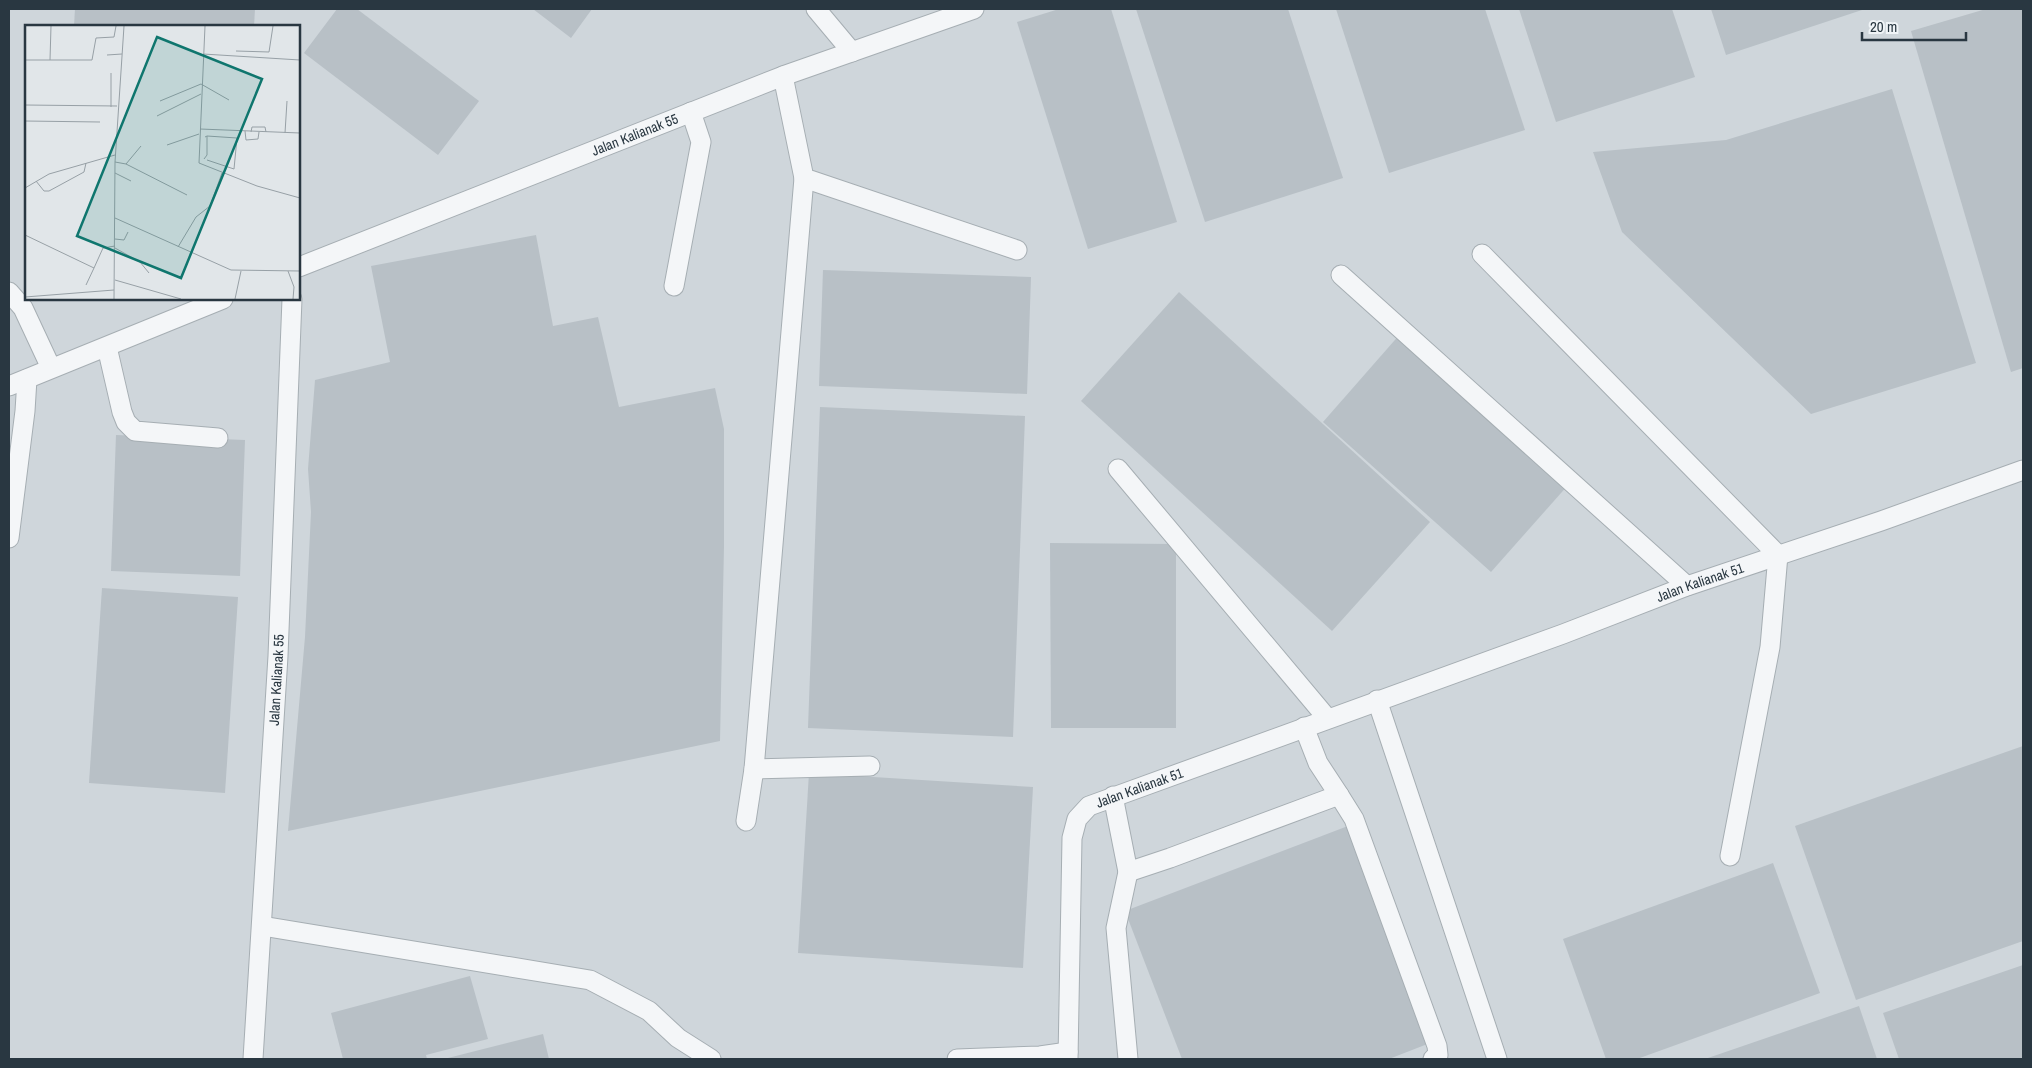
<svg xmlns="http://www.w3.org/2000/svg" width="2032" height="1068" font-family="'Archivo Narrow',sans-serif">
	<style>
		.built { fill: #cfd6db; fill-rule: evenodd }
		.building { fill: #b8c0c6 }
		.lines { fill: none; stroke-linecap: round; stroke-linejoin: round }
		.lane-casing { stroke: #a6aeb3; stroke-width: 21 }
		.lane { stroke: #f4f6f8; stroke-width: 19 }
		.labels { text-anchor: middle; stroke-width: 4.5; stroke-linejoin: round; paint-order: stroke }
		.street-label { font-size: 14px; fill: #293741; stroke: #f0f4f7 }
		.inset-road { fill: none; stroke: #97a0a6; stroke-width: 1 }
		.view { fill: #0f766e; fill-opacity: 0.15; stroke: #0f766e; stroke-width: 2.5 }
		.inset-edge { fill: none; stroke: #293741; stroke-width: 2.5 }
	</style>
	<rect width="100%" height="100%" fill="#e1e6e9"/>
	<path class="built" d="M9 9H2023V1059H9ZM26 26H299V299H26Z"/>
	<g class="building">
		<polygon points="75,9 255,9 254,26 74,26"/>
		<polygon points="337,9 357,9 479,101 438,155 304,53"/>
		<polygon points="533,9 592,9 571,38"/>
		<polygon points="1059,9 1111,9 1177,222 1088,249 1017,22"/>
		<polygon points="1136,9 1288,9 1343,178 1205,222"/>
		<polygon points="1336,9 1485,9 1525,130 1389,173"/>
		<polygon points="1519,9 1672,9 1695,77 1556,122"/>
		<polygon points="1711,9 1865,9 1726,55"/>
		<polygon points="1986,9 2023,9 2023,368 2011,372 1911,31"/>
		<polygon points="1892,89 1976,363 1811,414 1622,232 1593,152 1726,140"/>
		<polygon points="536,235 553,326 598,317 619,407 715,388 724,429 724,546 720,741 288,831 305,637 311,512 308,469 315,380 390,362 371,266"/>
		<polygon points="823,270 1031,277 1027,394 819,386"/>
		<polygon points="1179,292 1430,522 1332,631 1081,401"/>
		<polygon points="1401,333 1569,484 1491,572 1323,422"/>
		<polygon points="820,407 1025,416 1013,737 808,728"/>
		<polygon points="116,435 245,440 240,576 111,571"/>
		<polygon points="1050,543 1176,544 1176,728 1051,728"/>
		<polygon points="102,588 238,597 225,793 89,783"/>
		<polygon points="2023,746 2023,941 1856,1000 1795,826"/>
		<polygon points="809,773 1033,787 1023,968 798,953"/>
		<polygon points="1348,826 1430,1043 1389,1059 1182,1059 1125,911"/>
		<polygon points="1773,863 1820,993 1637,1059 1606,1059 1563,939"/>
		<polygon points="2023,965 2023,1059 1899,1059 1883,1013"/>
		<polygon points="470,976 488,1039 426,1055 427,1059 343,1059 331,1013"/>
		<polygon points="1859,1006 1877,1059 1705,1059"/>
		<polygon points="543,1034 549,1059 444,1059"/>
	</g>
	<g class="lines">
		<defs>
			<g id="lane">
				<polyline points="816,9 852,52"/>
				<polyline points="783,76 804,178 1017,250"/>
				<polyline points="1482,254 1778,555 1770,647 1730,856"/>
				<path id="s1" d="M299 267 783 76 974 9"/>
				<polyline points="1341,275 1687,586"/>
				<polyline points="674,286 701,142 691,112"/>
				<polyline points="9,292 23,308 51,368"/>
				<polyline points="107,347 122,412 126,422 135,431 218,438"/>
				<polyline points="9,386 223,299"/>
				<polyline points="1118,469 1327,718"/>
				<polyline points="9,538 25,411 27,379"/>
				<polyline points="1377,700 1497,1059"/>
				<polyline points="754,769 870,766"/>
				<polyline points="1339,795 1354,819 1437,1046 1438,1055 1433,1059"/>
				<polyline points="1113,796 1128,872 1170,858 1339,795 1318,763 1304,727"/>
				<polyline points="746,821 754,769 804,178"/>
				<polyline points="262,926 590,980 649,1011 678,1038 711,1059"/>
				<path id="s2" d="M253 1059 278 656 292 299"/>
				<polyline points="957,1059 1040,1056 1068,1052"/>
				<path id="s3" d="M1068 1059 1072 838 1077 819 1089 806 1563 634 1687 586 1881 521 2023 470"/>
				<polyline points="1128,1059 1116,928 1128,872"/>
			</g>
		</defs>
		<use href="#lane" class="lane-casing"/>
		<use href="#lane" class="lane"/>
	</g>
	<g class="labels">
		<g class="street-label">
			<text dy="5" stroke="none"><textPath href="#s1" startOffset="361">Jalan Kalianak 55</textPath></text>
			<text dy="5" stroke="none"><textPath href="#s3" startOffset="909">Jalan Kalianak 51</textPath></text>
			<text dy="5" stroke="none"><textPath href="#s2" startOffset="380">Jalan Kalianak 55</textPath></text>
			<text dy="5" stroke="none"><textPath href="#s3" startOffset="312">Jalan Kalianak 51</textPath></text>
		</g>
	</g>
	<g transform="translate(25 25)">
		<rect width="275" height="275" fill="#e1e6e9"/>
		<path class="inset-road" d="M180 1 174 138 232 161 275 173M211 26 244 27 248 1M178 29 275 35M82 30 97 29M0 35H67L71 13 89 12 91 1M25 35 26 1M135 76 176 59 204 75M0 80 92 81M86 82V48M132 91 176 69M0 96 75 97M175 104 275 108M220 106 221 115 233 114 234 107M226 107 227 102H240L241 107M260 108 262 76M142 120 174 109M179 134 182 130V111L180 112M182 135 209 144 212 113 182 111M90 137 101 139 116 121M101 139 162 170M90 148 106 156M11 156 19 166H24L59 147 61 138M0 163 24 149 90 130M90 193 206 245 275 246M0 210 69 243 78 223 90 221M90 214 99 215 103 207M153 222 171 192 185 181 197 148M90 223 115 237 124 248M263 246 269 262 268 274M90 255 156 274M61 260 69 243M0 272 89 265M89 274 90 137 99 1M210 274 216 246"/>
		<path class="view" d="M132 12 237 54 156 253 52 211Z"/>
		<rect width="275" height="275" class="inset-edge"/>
	</g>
	<rect width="2032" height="1068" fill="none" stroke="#293741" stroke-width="20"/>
	<path d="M1862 32v8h104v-8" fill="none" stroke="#293741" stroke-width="2.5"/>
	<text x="1870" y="32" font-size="15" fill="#293741" stroke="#f0f4f7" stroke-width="4" paint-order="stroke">20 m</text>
</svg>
